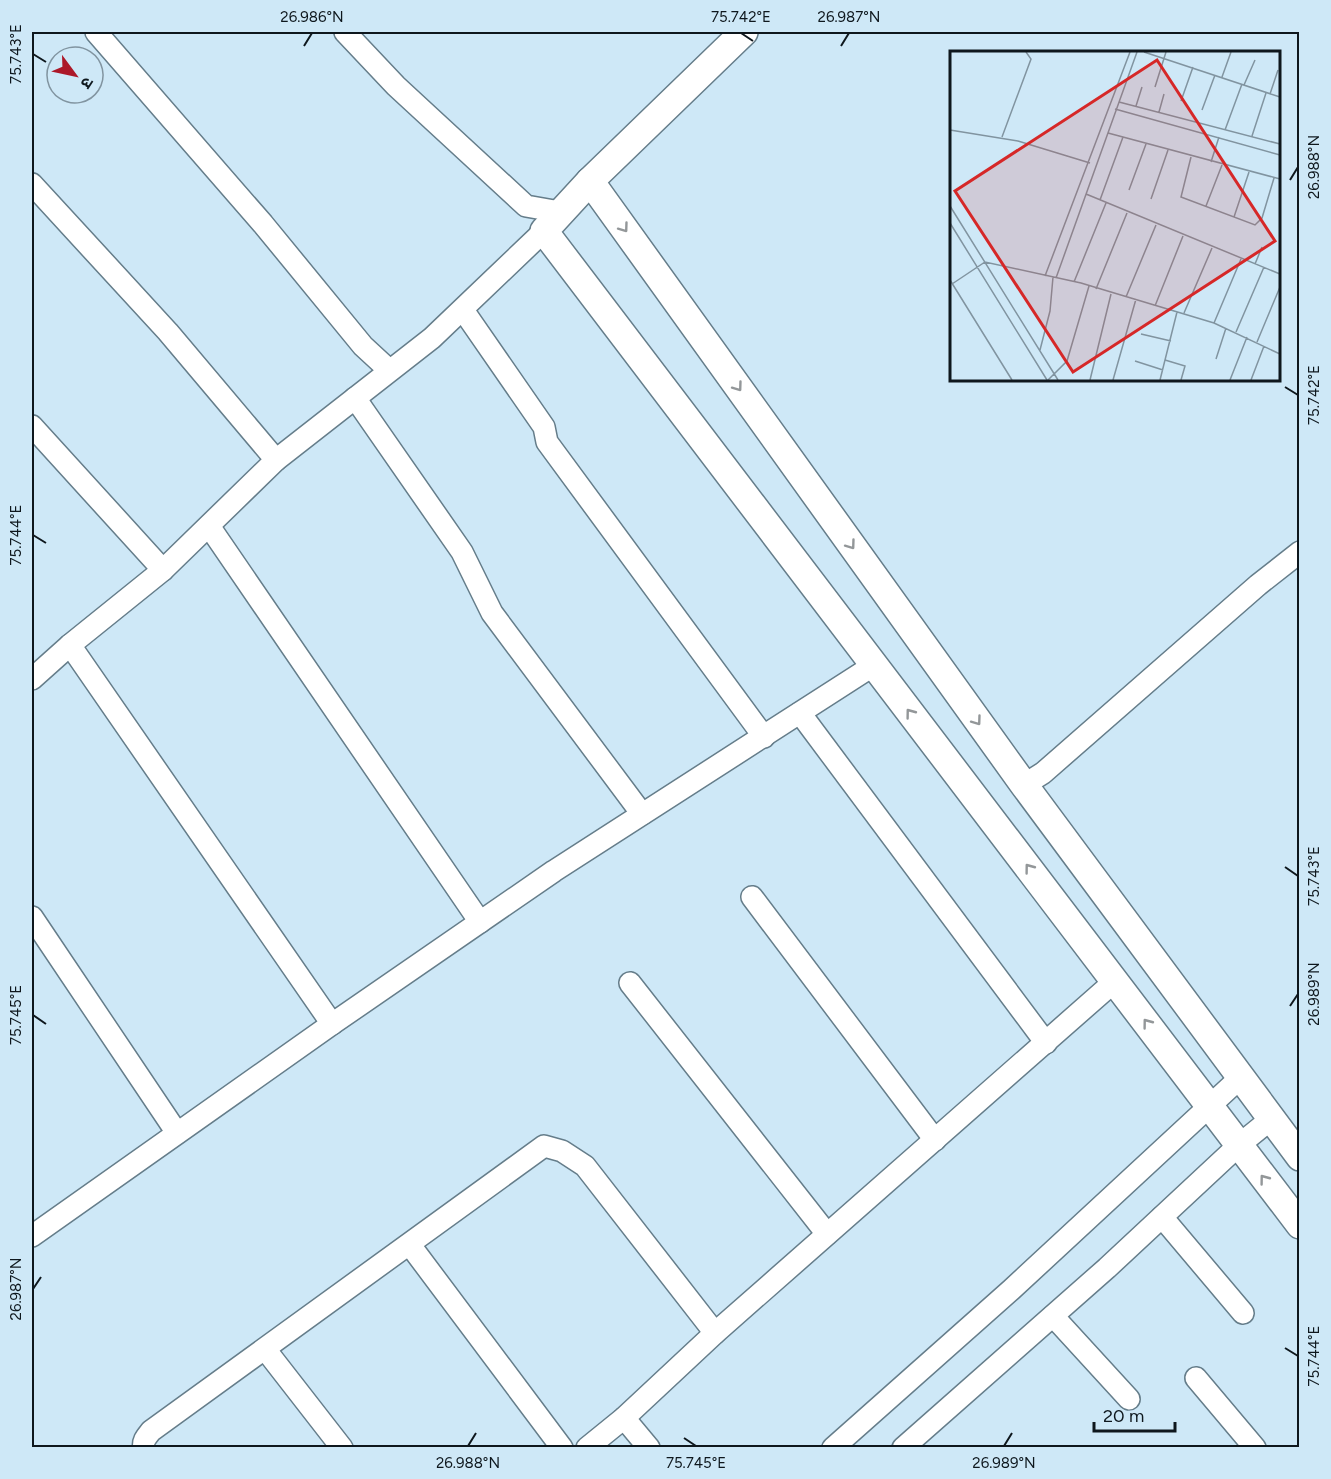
<svg xmlns="http://www.w3.org/2000/svg" width="1331" height="1479" font-family="Figtree,'Noto Sans Devanagari',sans-serif">
	<style>
		.lines { fill: none; stroke-linecap: round; stroke-linejoin: round }
		.minor-casing { stroke: #657d8a; stroke-width: 24 }
		.tertiary-casing { stroke: #657d8a; stroke-width: 30 }
		.minor { stroke: #fff; stroke-width: 21 }
		.tertiary { stroke: #fff; stroke-width: 27 }
		.oneway { stroke: #939799 }
		.ticks { fill: none; stroke: #0e171d; stroke-width: 2 }
		.inset-road { fill: none; stroke: #8194a0; stroke-width: 1.5 }
		.view { fill: #d62828; fill-opacity: 0.15; stroke: #d62828; stroke-width: 3 }
		.inset-edge { fill: none; stroke: #0e171d; stroke-width: 3 }
		.neatline { fill: none; stroke: #0e171d; stroke-width: 2 }
		.ticks-label { font-size: 15px; text-anchor: middle; fill: #0e171d }
	</style>
	<rect width="100%" height="100%" fill="#cee8f7"/>
	<g class="lines">
		<defs>
			<g id="minor">
				<polyline points="96,32 263,224 363,346 389,370"/>
				<polyline points="345,32 396,86 526,206 560,212"/>
				<polyline points="32,184 168,332 276,460"/>
				<polyline points="463,310 544,427 547,442 764,737"/>
				<polyline points="355,398 462,552 492,613 642,814"/>
				<polyline points="32,426 163,570"/>
				<polyline points="209,526 480,922"/>
				<polyline points="70,645 332,1024"/>
				<polyline points="32,679 70,645 163,570 276,460 432,338 544,231"/>
				<polyline points="800,713 1046,1043"/>
				<polyline points="1024,785 1043,773 1258,585 1300,552"/>
				<polyline points="752,897 935,1140"/>
				<polyline points="32,917 177,1133"/>
				<polyline points="630,983 827,1234"/>
				<polyline points="1162,1217 1243,1313"/>
				<polyline points="32,1236 332,1024 554,871 874,665"/>
				<polyline points="410,1245 562,1448"/>
				<polyline points="1053,1316 1129,1399"/>
				<polyline points="265,1349 342,1448"/>
				<polyline points="1196,1378 1255,1448"/>
				<polyline points="624,1418 649,1448"/>
				<path d="M144 1448C142 1441 147 1436 151 1431L544 1146 562 1151 585 1166 715 1333"/>
				<polyline points="587,1448 624,1418 715,1333 1115,981"/>
				<polyline points="833,1448 1011,1290 1241,1077"/>
				<polyline points="903,1448 1107,1268 1239,1145 1271,1119"/>
			</g>
			<g id="tertiary">
				<polyline points="744,32 590,181 544,231 1300,1225"/>
				<polyline points="590,181 1024,785 1300,1157"/>
			</g>
		</defs>
		<use href="#minor" class="minor-casing"/>
		<use href="#tertiary" class="tertiary-casing"/>
		<use href="#minor" class="minor"/>
		<use href="#tertiary" class="tertiary"/>
	</g>
	<defs><path id="oneway-chevron" d="M-2-3.5L2.5 0L-2 3.5" fill="none" stroke-width="1.6" stroke-linecap="round" stroke-linejoin="round" transform="scale(1.5)"/></defs>
	<g class="oneway">
		<use href="#oneway-chevron" transform="translate(624 228) rotate(54)"/>
		<use href="#oneway-chevron" transform="translate(738 387) rotate(54)"/>
		<use href="#oneway-chevron" transform="translate(851 545) rotate(54)"/>
		<use href="#oneway-chevron" transform="translate(910 713) rotate(-127)"/>
		<use href="#oneway-chevron" transform="translate(977 721) rotate(54)"/>
		<use href="#oneway-chevron" transform="translate(1029 868) rotate(-127)"/>
		<use href="#oneway-chevron" transform="translate(1147 1023) rotate(-127)"/>
		<use href="#oneway-chevron" transform="translate(1264 1179) rotate(-127)"/>
	</g>
	<path class="ticks" d="M741 33 753 41M304 46 312 33M841 46 849 33M33 54 46 62M1290 180 1298 167M1285 387 1298 395M33 535 46 543M1285 867 1298 876M1290 1006 1298 994M33 1015 46 1024M33 1289 41 1277M1285 1348 1298 1356M684 1438 696 1446M468 1446 476 1433M1004 1446 1012 1433"/>
	<g transform="translate(950 51)">
		<rect width="330" height="330" fill="#cee8f7"/>
		<path class="inset-road" d="M194 1 330 46M272 26 281 1M294 34 305 9M205 36 216 1M320 43 328 19M231 50 243 16M169 51 330 93M186 55 192 36M165 58 330 104M252 59 265 24M209 61 214 43M0 79 68 90 140 112M275 79 292 33M158 82 330 128M302 85 316 42M52 86 81 8 76 1M241 106 231 146 305 174 312 167 324 127M261 111 269 86M179 139 196 93M136 143 330 223M201 148 218 99M150 149 173 86M0 155 108 329M256 155 272 114M284 166 299 121M0 172 97 329M305 213 312 196M95 225 180 1M106 227 187 1M0 229 62 329M124 231 156 152M2 233 35 211 131 232 264 272 330 303M146 238 177 162M176 246 206 174M205 255 233 185M234 262 262 197M264 272 291 208M286 281 314 216M191 283 221 290M307 291 330 236M90 299 100 260 103 226M266 308 276 277M215 309 235 315 231 329M185 310 213 319M98 329 117 310 139 235M140 329 161 243M163 329 186 248M210 329 227 261M280 329 297 286M301 329 314 295"/>
		<path class="view" d="M207 9 325 190 123 321 5 140Z"/>
		<rect width="330" height="330" class="inset-edge"/>
	</g>
	<rect width="1331" height="1479" fill="none" stroke="#cee8f7" stroke-width="66"/>
	<g transform="translate(75 75) rotate(123)"><circle r="28" fill="#cee8f7" stroke="#8194a0" stroke-width="1.5"/>
	<path d="M0-4.5L10 22L0 15L-10 22Z" fill="#ac1829"/>
	<text y="-9" font-size="16" font-weight="bold" text-anchor="middle" fill="#0e171d">उ</text>
	</g>
	<path d="M1094 1422v9h81v-9" fill="none" stroke="#0e171d" stroke-width="3"/>
	<text x="1103" y="1422" font-size="18" fill="#0e171d" stroke="#cee8f7" stroke-width="4.5" paint-order="stroke">20 m</text>
	<rect x="33" y="33" width="1265" height="1413" class="neatline"/>
	<g class="ticks-label">
		<text x="312" y="22">26.986°N</text>
		<text x="741" y="22">75.742°E</text>
		<text x="849" y="22">26.987°N</text>
		<text transform="translate(16 54) rotate(-90)" y="5">75.743°E</text>
		<text transform="translate(1314 167) rotate(-90)" y="5">26.988°N</text>
		<text transform="translate(1314 395) rotate(-90)" y="5">75.742°E</text>
		<text transform="translate(16 535) rotate(-90)" y="5">75.744°E</text>
		<text transform="translate(1314 876) rotate(-90)" y="5">75.743°E</text>
		<text transform="translate(1314 994) rotate(-90)" y="5">26.989°N</text>
		<text transform="translate(16 1015) rotate(-90)" y="5">75.745°E</text>
		<text transform="translate(16 1289) rotate(-90)" y="5">26.987°N</text>
		<text transform="translate(1314 1356) rotate(-90)" y="5">75.744°E</text>
		<text x="468" y="1468">26.988°N</text>
		<text x="696" y="1468">75.745°E</text>
		<text x="1004" y="1468">26.989°N</text>
	</g>
</svg>
